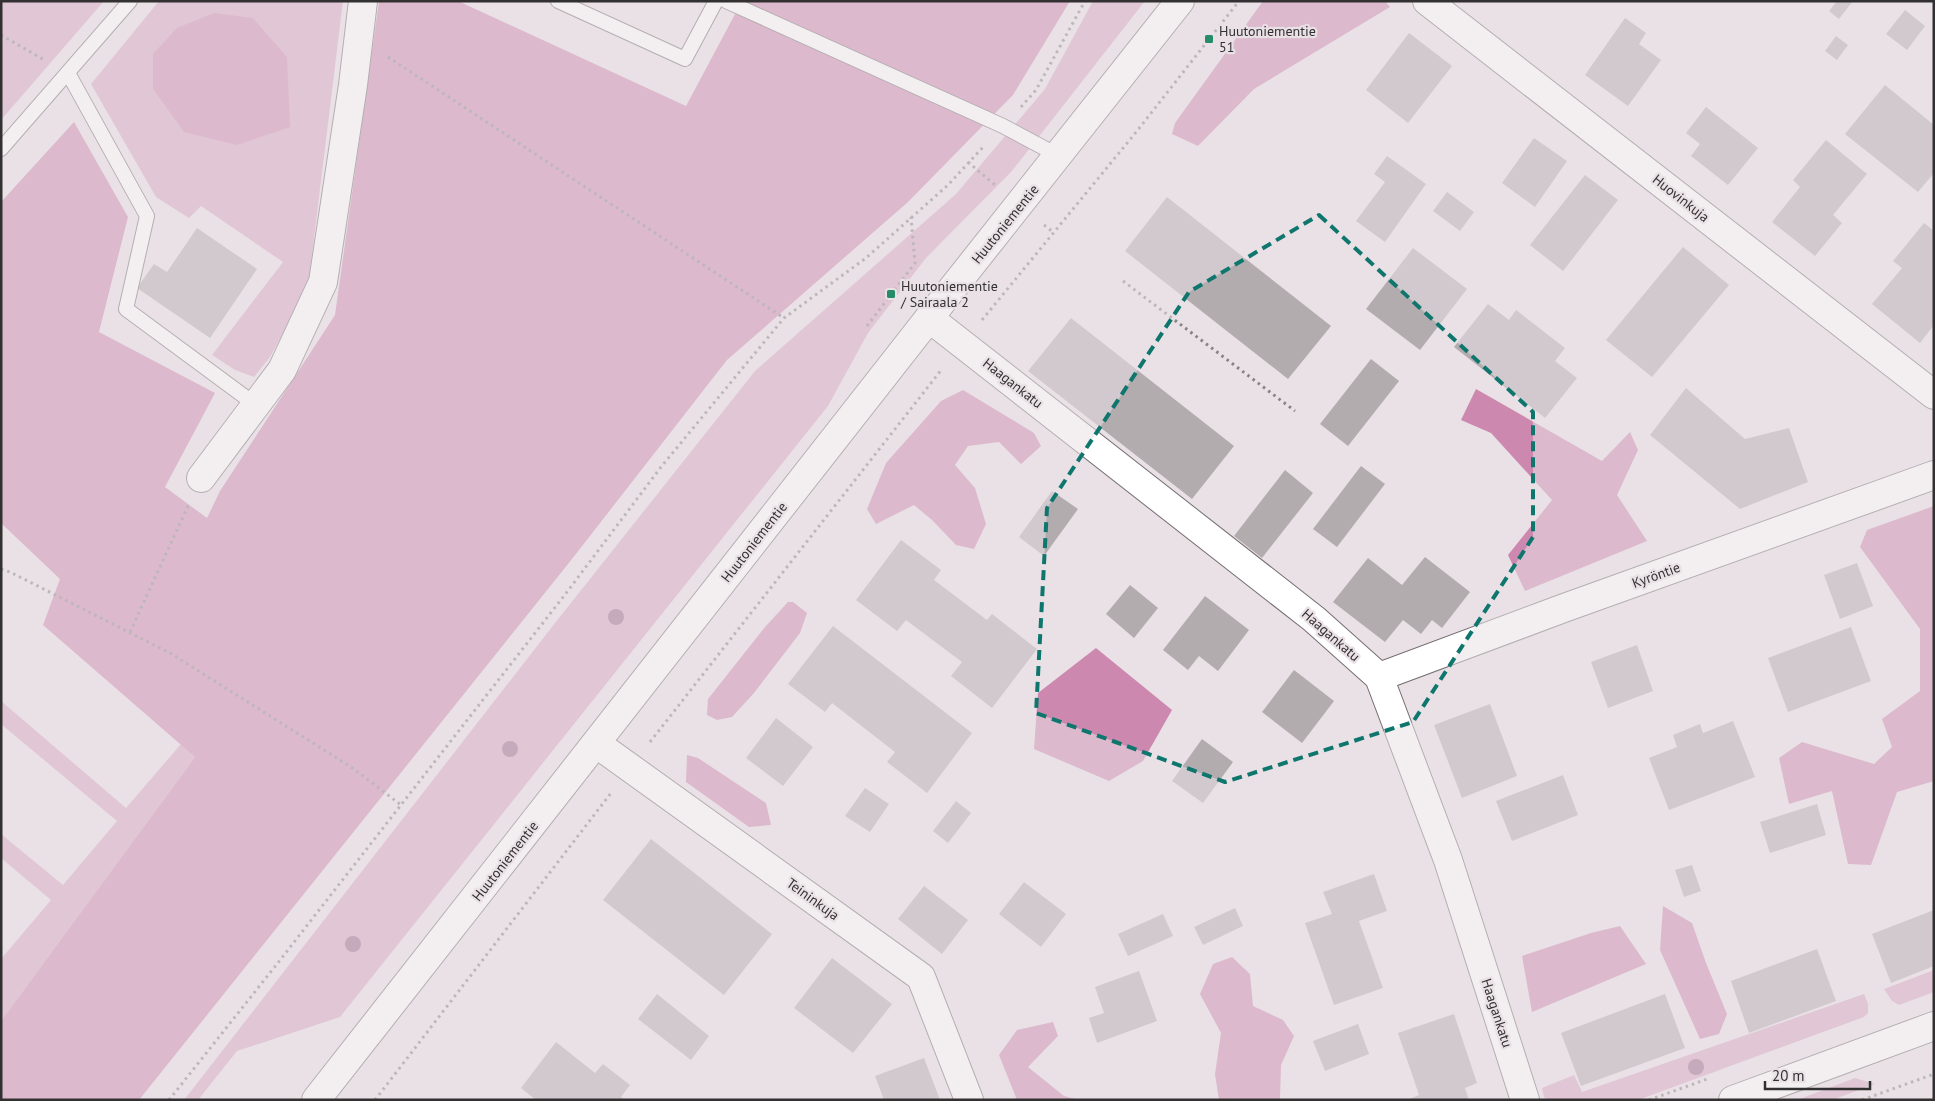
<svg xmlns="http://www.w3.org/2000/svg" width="1935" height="1101" font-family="'PT Sans',sans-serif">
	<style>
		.green { fill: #d7a5c0 }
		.forest { fill: #cd88af }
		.building { fill: #b3acaf }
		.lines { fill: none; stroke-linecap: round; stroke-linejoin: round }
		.lane-casing { stroke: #756e72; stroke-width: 16 }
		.street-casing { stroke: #756e72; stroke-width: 30 }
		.secondary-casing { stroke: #756e72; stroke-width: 30 }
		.path { stroke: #888386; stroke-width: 3; stroke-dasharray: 2.5 4; stroke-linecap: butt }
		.lane { stroke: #fff; stroke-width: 14 }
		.street { stroke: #fff; stroke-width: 28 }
		.secondary { stroke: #fff; stroke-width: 28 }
		.tree { fill: #9a678a }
		.marked { fill: none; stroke: #0f766e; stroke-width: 4; stroke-dasharray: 10 6; stroke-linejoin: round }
		.poi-dot { fill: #268c68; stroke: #e9e1e5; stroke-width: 2 }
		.labels { text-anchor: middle; stroke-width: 4.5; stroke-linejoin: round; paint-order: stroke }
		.poi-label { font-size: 14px; fill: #333032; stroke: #e9e1e5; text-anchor: start }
		.street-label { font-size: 14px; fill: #333032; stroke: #e9e1e5 }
	</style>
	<rect width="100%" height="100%" fill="#e9e1e5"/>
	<g class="green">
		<polygon points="1,1 104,1 1,120"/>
		<polygon points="159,1 343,1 308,287 270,357 254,377 235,370 212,355 283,262 201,206 189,218 156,197 91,84"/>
		<polygon points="1093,1 1145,1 1012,171 926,258 868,333 828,406 340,1017 237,1051 198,1100 184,1100 555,623 755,371 956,194 1045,89"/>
		<polygon points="1,701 126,808 181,744 195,757 1,1021 1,959 51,900 1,858 1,834 63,885 117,821 1,724"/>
		<polygon points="1934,970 1934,992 1899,1005 1892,1001 1884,989"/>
		<polygon points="1864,994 1868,1004 1868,1013 1864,1017 1638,1100 1548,1100 1544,1097 1542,1088 1574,1075 1582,1092"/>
		<polygon points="1855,1078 1875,1084 1832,1100 1797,1100"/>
	</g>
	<g class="forest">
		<polygon points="379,1 458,1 686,106 742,1 1070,1 1013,95 908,202 727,360 572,559 139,1100 1,1100 1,1021 195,757 43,625 60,579 1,523 1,202 74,122 128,217 99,332 215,393 165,487 207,518 220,491 335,315"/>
		<polygon points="1263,1 1385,1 1390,7 1254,89 1198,146 1172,134 1175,123"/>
		<polygon points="214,13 253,18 287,57 290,127 237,145 184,132 153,89 153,54 177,28"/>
		<polygon points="1476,389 1602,461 1630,432 1638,450 1617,495 1647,541 1525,591 1508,555 1552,500 1491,433 1461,420"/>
		<polygon points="963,390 1034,433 1041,446 1021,464 999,442 968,446 955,465 975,488 986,524 974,549 956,545 932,520 914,505 876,524 867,509 886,463 941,401"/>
		<polygon points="1934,506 1934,781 1897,792 1871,865 1848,864 1832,791 1789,804 1779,758 1802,742 1874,764 1892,747 1882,719 1920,691 1920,629 1860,547 1867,530"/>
		<polygon points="788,602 793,602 807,613 800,633 754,693 732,717 717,720 707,715 708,699 765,627"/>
		<polygon points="1096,648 1172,710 1143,761 1109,781 1034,749 1038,693"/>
		<polygon points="687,755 698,758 766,803 771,825 749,827 686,782"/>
		<polygon points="1663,906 1692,923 1706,963 1727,1014 1719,1034 1700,1039 1660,950"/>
		<polygon points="1620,926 1646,964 1532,1012 1522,956 1591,933"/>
		<polygon points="1232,957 1250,974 1253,1006 1283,1020 1294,1036 1281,1065 1280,1100 1219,1100 1215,1074 1221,1033 1200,994 1213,964"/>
		<polygon points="1053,1022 1058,1036 1028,1067 1064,1096 1079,1100 1017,1100 999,1055 1017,1030"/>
	</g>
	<g class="building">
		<polygon points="1837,1 1853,1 1839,19 1829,11"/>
		<polygon points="1905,10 1925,26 1907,50 1886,34"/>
		<polygon points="1625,18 1646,33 1639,44 1661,60 1628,106 1585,75"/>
		<polygon points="1409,33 1452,66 1408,123 1366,90"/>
		<polygon points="1836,36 1848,45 1837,60 1825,51"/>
		<polygon points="1885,85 1934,125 1934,173 1918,192 1845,134"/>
		<polygon points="1706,107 1758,148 1728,185 1691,156 1700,144 1686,133"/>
		<polygon points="1534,138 1567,161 1535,207 1502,183"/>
		<polygon points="1826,140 1867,174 1833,215 1842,223 1815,256 1772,222 1800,187 1793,180"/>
		<polygon points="1387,156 1426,184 1385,242 1356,221 1385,182 1374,174"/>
		<polygon points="1585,175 1618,200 1563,271 1530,245"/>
		<polygon points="1447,192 1474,212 1460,231 1433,211"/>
		<polygon points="1167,197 1331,326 1288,379 1125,251"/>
		<polygon points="1924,223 1934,231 1934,325 1920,343 1872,304 1902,268 1893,261"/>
		<polygon points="197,228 257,269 210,338 137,288 154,264 167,272"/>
		<polygon points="1683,247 1729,285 1652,377 1606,340"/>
		<polygon points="1413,248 1467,289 1420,350 1366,309"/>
		<polygon points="1488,304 1509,320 1516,310 1565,348 1555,361 1577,378 1545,418 1454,347"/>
		<polygon points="1071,318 1234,446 1192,499 1028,371"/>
		<polygon points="1371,359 1399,381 1348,446 1320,424"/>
		<polygon points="1686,388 1745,439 1789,428 1808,482 1740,509 1650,435"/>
		<polygon points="1361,466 1385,484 1337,547 1313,529"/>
		<polygon points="1285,470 1313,493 1262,558 1234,536"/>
		<polygon points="1052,491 1078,509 1044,556 1019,537"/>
		<polygon points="901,540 941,570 934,580 987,620 992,614 1037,649 992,708 951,676 962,662 906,620 897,631 856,600"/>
		<polygon points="1425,557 1470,592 1442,628 1432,620 1421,634 1403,620 1385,642 1333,602 1368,558 1402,585"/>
		<polygon points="1857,563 1873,606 1840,619 1824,575"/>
		<polygon points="1130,585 1158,608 1134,638 1106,614"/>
		<polygon points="1205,596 1249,630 1218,671 1199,656 1188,670 1163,650"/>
		<polygon points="833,626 972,733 927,793 887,762 895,752 832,703 825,712 788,684"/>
		<polygon points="1851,627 1871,681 1788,712 1768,658"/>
		<polygon points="1637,645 1653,691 1608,708 1591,662"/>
		<polygon points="1294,670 1334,701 1302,743 1262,712"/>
		<polygon points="1490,704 1517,776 1462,798 1434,725"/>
		<polygon points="776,718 813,747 783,786 746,758"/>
		<polygon points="1733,721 1755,777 1669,810 1649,758 1677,747 1673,735 1700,724 1703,733"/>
		<polygon points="1202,739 1233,762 1203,803 1172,781"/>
		<polygon points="1563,775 1578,815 1512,841 1496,801"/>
		<polygon points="865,788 889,804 870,832 845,816"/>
		<polygon points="956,801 971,813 948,843 933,831"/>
		<polygon points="1817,804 1826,835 1770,853 1760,822"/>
		<polygon points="651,839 772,934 724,995 603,900"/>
		<polygon points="1692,865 1701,891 1684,897 1675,870"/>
		<polygon points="1374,874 1387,911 1359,921 1383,988 1334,1005 1305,923 1332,914 1323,892"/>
		<polygon points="1024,882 1066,914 1041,947 999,914"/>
		<polygon points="924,886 968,920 942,954 898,919"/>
		<polygon points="1235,908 1243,926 1203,945 1194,927"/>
		<polygon points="1934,910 1934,966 1891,983 1872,934"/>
		<polygon points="1163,914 1173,936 1128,956 1118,934"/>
		<polygon points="1817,949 1836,1001 1749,1033 1731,981"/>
		<polygon points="832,958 892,1004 853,1053 794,1008"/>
		<polygon points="1139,971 1157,1021 1097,1043 1089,1018 1104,1013 1095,987"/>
		<polygon points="657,994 709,1036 691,1060 638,1019"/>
		<polygon points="1665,994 1685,1048 1581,1086 1561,1033"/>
		<polygon points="1454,1014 1477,1083 1465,1088 1469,1100 1407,1100 1419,1095 1398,1033"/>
		<polygon points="1358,1024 1369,1054 1325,1071 1313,1041"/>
		<polygon points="556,1042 595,1073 603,1064 630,1085 621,1097 625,1100 536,1100 521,1088"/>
		<polygon points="924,1058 940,1100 884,1100 875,1076"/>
	</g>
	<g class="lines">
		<defs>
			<g id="lane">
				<polyline points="558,1 685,59 716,1"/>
				<polyline points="726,1 1003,126 1059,156"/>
				<polyline points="68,73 147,216 126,309 256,405"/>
				<polyline points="1,149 130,1"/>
			</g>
			<g id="street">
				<polyline points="1427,1 1934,395"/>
				<polyline points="929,318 1314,619 1379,677 1448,860 1525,1100"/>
				<polyline points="201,478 282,370 323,282 353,85 363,1"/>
				<polyline points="1379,677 1564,608 1934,475"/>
				<polyline points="597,744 921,977 969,1100"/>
			</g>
			<g id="secondary">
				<polyline points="316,1100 929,318 1180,1"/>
				<polyline points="1733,1100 1934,1026"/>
			</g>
		</defs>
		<use href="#lane" class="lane-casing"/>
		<use href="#street" class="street-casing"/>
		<use href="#secondary" class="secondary-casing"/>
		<g class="path">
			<polyline points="1,35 46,61"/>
			<polyline points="388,57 784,318"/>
			<polyline points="1021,107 1036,90 1085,1"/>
			<polyline points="968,162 995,185"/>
			<polyline points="1044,225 1053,232"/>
			<polyline points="1123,281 1295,411"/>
			<polyline points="982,320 1137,131 1239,1"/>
			<polyline points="867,326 915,263 911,217"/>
			<polyline points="1,569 10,572 170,653 354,769 401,805"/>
			<polyline points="130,632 188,506"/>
			<polyline points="650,742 942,369"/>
			<polyline points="169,1100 277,964 567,592 661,467 784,318 866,258 948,185 984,146"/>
			<polyline points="375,1100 611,793"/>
			<polyline points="1649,1100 1710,1078"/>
			<polyline points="1862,1100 1934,1074"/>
		</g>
		<use href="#lane" class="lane"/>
		<use href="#street" class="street"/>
		<use href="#secondary" class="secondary"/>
	</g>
	<g class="tree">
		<circle cx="616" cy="617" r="8"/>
		<circle cx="510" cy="749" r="8"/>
		<circle cx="353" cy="944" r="8"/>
		<circle cx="1696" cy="1067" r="8"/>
	</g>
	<path d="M0 0H1935V1101H0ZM1319 215 1533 412V537L1413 722 1225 782 1036 713 1047 508 1189 292Z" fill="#e9e1e5" fill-opacity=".55" fill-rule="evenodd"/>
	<path class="marked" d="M1319 215 1533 412V537L1413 722 1225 782 1036 713 1047 508 1189 292Z"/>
	<g class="poi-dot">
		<rect x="1204" y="34" width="10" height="10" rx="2.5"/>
		<rect x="886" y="289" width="10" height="10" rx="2.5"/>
	</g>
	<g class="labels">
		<g class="poi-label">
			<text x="1219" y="36">Huutoniementie<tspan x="1219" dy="16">51</tspan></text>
			<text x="901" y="291">Huutoniementie<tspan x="901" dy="16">/ Sairaala 2</tspan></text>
		</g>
		<g class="street-label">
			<text transform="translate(1681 198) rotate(38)" y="5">Huovinkuja</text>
			<text transform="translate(1005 224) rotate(-51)" y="5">Huutoniementie</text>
			<text transform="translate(1013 383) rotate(38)" y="5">Haagankatu</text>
			<text transform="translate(754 542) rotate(-52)" y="5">Huutoniementie</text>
			<text transform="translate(1656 575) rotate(-20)" y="5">Kyröntie</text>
			<text transform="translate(1331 635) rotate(41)" y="5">Haagankatu</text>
			<text transform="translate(505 861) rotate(-52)" y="5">Huutoniementie</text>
			<text transform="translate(813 899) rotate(36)" y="5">Teininkuja</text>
			<text transform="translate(1497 1013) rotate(72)" y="5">Haagankatu</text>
		</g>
	</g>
	<rect width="1935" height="1101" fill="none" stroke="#333032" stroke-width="5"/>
	<path d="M1765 1081v8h105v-8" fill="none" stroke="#333032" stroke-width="2.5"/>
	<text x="1772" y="1081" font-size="15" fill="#333032" stroke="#e9e1e5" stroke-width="4" paint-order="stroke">20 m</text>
</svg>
